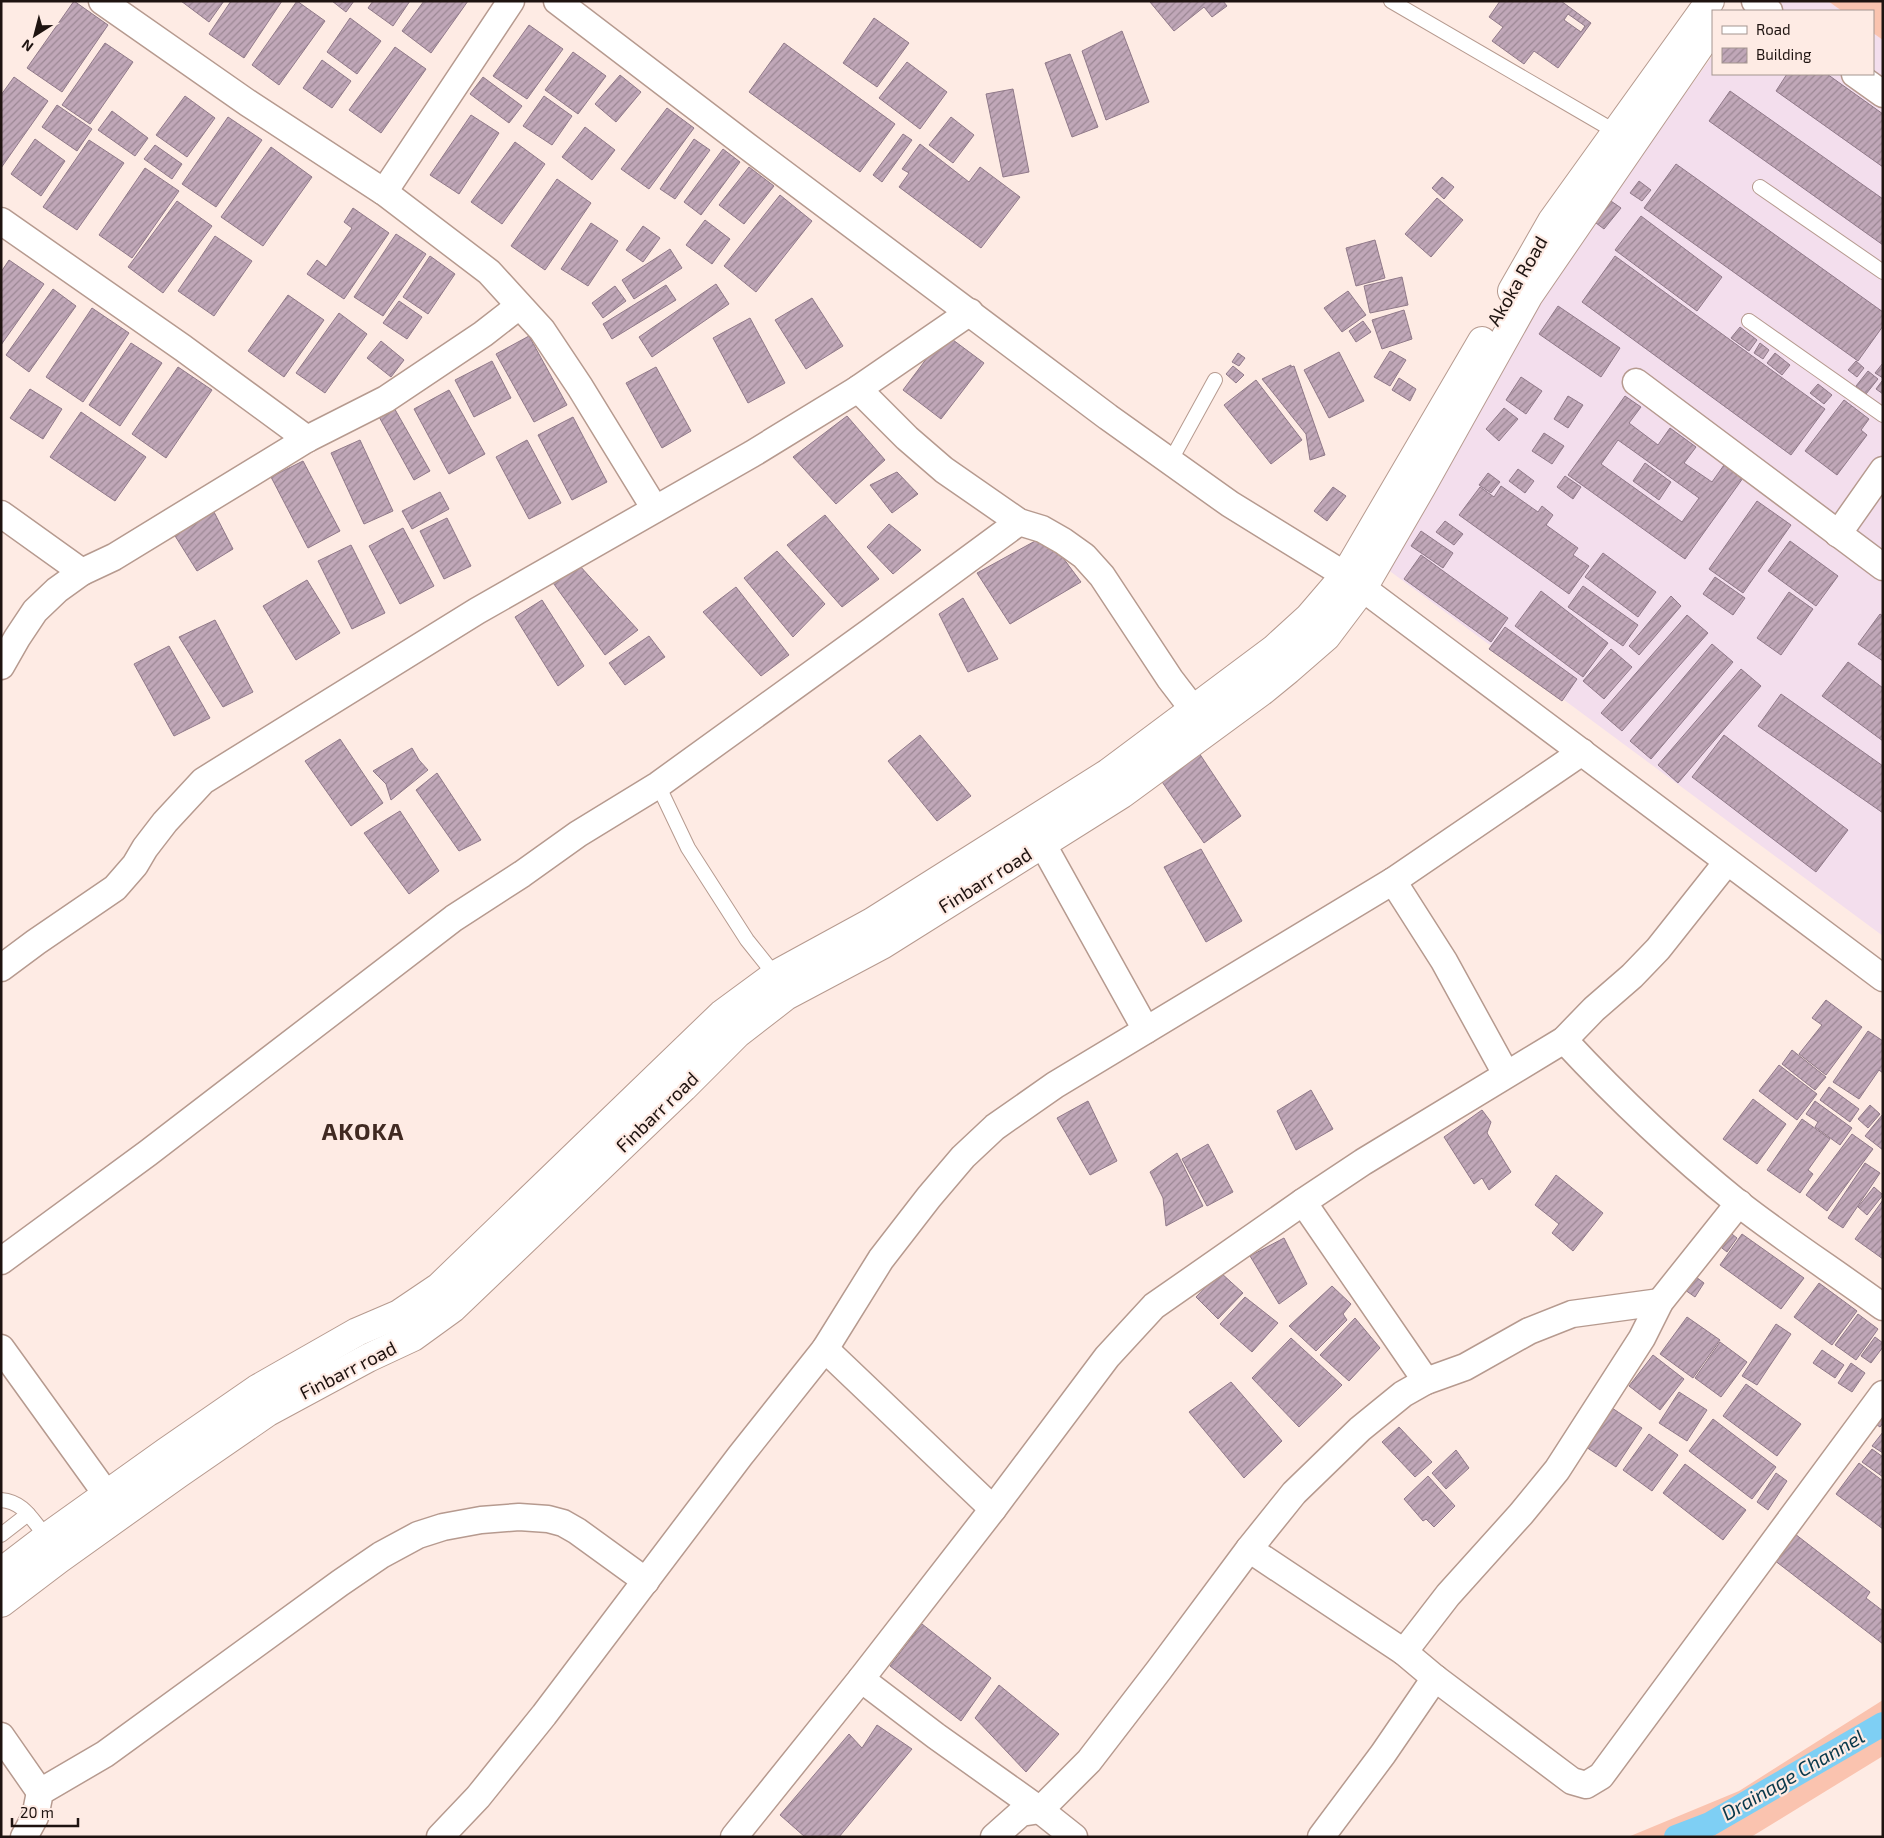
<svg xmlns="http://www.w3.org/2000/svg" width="1884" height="1838" font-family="'Exo 2',sans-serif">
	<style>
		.education { fill: #f3deed }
		.grass { fill: #fac3af }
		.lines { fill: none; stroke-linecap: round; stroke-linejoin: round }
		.canal { stroke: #7ecff4; stroke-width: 24 }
		.building { fill: url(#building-hatch); stroke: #907989; fill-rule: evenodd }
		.lane-casing { stroke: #b69a8f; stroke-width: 16 }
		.street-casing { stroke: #b69a8f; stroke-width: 29 }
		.secondary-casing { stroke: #b69a8f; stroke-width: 30 }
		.lane { stroke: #fff; stroke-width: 14 }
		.street { stroke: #fff; stroke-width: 26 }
		.secondary { stroke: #fff; stroke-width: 28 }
		.labels { text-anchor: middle; stroke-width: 4.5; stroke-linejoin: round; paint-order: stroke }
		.street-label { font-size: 19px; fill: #1e1310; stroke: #feebe4 }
		.water-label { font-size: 20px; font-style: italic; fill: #08394c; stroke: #feebe4 }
		.district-label { font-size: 24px; font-weight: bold; letter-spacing: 1px; fill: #412a22; stroke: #feebe4 }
	</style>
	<defs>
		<pattern id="building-hatch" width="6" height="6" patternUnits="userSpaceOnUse" patternTransform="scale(1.25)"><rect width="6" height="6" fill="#c0a7b8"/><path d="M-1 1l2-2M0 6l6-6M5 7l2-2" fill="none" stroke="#9b8794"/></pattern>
	</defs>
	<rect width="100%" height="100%" fill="#feebe4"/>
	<polygon class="education" points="1751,1 1883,1 1883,936 1387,569 1547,287 1713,55 1713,74 1873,74 1873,11 1744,11"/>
	<g class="grass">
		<polygon points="1828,1 1883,1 1883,40 1873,33 1873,11 1842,11"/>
		<polygon points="1883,1700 1883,1756 1751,1837 1628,1837 1739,1791"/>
	</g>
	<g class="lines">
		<polyline class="canal" points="1676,1837 1710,1824 1883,1724"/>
	</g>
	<g class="building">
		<polygon points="74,1 108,25 62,92 27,68"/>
		<polygon points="181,1 224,1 209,22"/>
		<polygon points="231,1 282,1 244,58 209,34"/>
		<polygon points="297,1 325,21 279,85 252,65"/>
		<polygon points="332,1 354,1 346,12"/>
		<polygon points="373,1 410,1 393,26 368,8"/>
		<polygon points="424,1 468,1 431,53 402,31"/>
		<polygon points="1223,1 1227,6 1212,17 1204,7 1174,31 1150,2"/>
		<path d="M1500 1H1561L1591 23 1558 68 1534 51 1524 64 1492 41 1503 27 1489 17ZM1568 14 1585 26 1581 32 1564 20Z"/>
		<polygon points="350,18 381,41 357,74 327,52"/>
		<polygon points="874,18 909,43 877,87 843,63"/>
		<polygon points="529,25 563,49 527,99 493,76"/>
		<polygon points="1122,31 1149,102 1106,120 1082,51"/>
		<polygon points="105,43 133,62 90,124 62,105"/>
		<polygon points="784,43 895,124 860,172 749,92"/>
		<polygon points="395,47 426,69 381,133 349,110"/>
		<polygon points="573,52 606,76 578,114 545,90"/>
		<polygon points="1070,54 1098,127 1072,137 1045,63"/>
		<polygon points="322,60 351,81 332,108 303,88"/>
		<polygon points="907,62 947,92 920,129 879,98"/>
		<polygon points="1787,74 1827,74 1883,114 1883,167 1776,91"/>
		<polygon points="620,75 641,92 616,122 595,104"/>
		<polygon points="14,77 48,101 1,168 1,95"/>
		<polygon points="483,77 522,106 509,123 470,94"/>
		<polygon points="1013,89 1029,172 1003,177 986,94"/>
		<polygon points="1730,91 1883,199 1883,245 1709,121"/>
		<polygon points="185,96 215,118 187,157 156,135"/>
		<polygon points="544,96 572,116 552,145 523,126"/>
		<polygon points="57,105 92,129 77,151 42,127"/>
		<polygon points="667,108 694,128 649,189 621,169"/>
		<polygon points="112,111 148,138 135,156 98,130"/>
		<polygon points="471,115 499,133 459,194 430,175"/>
		<polygon points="228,117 262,140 216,207 182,184"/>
		<polygon points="951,117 974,135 953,163 929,145"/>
		<polygon points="585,127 615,150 592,180 562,157"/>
		<polygon points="903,134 912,140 882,182 873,175"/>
		<polygon points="35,139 65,161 41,196 11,174"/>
		<polygon points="694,139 710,150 675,199 660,189"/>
		<polygon points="89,140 124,163 77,230 43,207"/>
		<polygon points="515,142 545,164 502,224 471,202"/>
		<polygon points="920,144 969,182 980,167 1020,197 981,248 899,187 909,173 902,169"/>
		<polygon points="155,145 182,164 172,179 144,159"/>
		<polygon points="271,147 312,177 263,246 221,217"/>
		<polygon points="723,149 740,162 701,215 684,202"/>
		<polygon points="1676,164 1883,312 1883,326 1858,361 1644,208"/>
		<polygon points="749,167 774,186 744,224 719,205"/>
		<polygon points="145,168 179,191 132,258 99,235"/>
		<polygon points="1442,177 1454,187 1444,199 1432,188"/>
		<polygon points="557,179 591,203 545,270 511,246"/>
		<polygon points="1639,181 1651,190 1642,201 1630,193"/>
		<polygon points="780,195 812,221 756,292 724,266"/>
		<polygon points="1437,198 1463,220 1431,257 1405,234"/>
		<polygon points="1608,199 1621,208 1604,229 1592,220"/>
		<polygon points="177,201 212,226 163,293 128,267"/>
		<polygon points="353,208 389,233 344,299 307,274 317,260 326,267 352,228 344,222"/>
		<polygon points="1641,216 1722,277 1697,311 1615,250"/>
		<polygon points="705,220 730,239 712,264 686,245"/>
		<polygon points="591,223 618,241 588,286 561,269"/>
		<polygon points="643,226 660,238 643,262 626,250"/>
		<polygon points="396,234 426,254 383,316 354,297"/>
		<polygon points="215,236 252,261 214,316 178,291"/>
		<polygon points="1375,240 1385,278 1356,286 1346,248"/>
		<polygon points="670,249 682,268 634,299 622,280"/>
		<polygon points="430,256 455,274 428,314 403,297"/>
		<polygon points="1615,256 1825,409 1791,455 1582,302"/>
		<polygon points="9,260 44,284 1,345 1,272"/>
		<polygon points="1402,277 1408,305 1370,313 1364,286"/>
		<polygon points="716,284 729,304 652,357 639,337"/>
		<polygon points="666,285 676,300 612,339 603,324"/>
		<polygon points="615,286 626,301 603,318 592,303"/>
		<polygon points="53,289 76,306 29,372 6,355"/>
		<polygon points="1348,291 1366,315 1342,332 1324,308"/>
		<polygon points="288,295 324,320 284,377 248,351"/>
		<polygon points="812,298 843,346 806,369 775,320"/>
		<polygon points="399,301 422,317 407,339 383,323"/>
		<polygon points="1558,306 1620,348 1601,377 1539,334"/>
		<polygon points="92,308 129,333 83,402 46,377"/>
		<polygon points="1404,310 1412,339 1382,349 1372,320"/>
		<polygon points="339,313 367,334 325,393 296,373"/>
		<polygon points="750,318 785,383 748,403 713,338"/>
		<polygon points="1363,321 1371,332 1356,342 1349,331"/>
		<polygon points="1740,327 1757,340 1749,351 1731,338"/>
		<polygon points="945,334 984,363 941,419 903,390"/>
		<polygon points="529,336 567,405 534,422 496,354"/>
		<polygon points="381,341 404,360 391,377 367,358"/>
		<polygon points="131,343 162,363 120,426 89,405"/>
		<polygon points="1760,343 1769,350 1763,359 1754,353"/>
		<polygon points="1390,351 1406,360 1390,386 1374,377"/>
		<polygon points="1339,352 1364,401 1329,418 1304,370"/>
		<polygon points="1238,353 1245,358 1239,366 1232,362"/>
		<polygon points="1775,353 1790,365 1782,375 1767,363"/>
		<polygon points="492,361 511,398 474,417 455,380"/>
		<polygon points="1856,361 1864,368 1857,377 1848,370"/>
		<polygon points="1883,363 1883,378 1875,373"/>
		<polygon points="1291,365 1291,367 1294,366 1325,455 1310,460 1306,434 1262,379"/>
		<polygon points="1233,366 1244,375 1236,383 1226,374"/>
		<polygon points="178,367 212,390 166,458 132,434"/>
		<polygon points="656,367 691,431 662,448 626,383"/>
		<polygon points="1868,371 1878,379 1866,394 1856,386"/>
		<polygon points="1521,377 1542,391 1526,414 1506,400"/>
		<polygon points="1399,378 1416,389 1410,401 1392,390"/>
		<polygon points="1256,380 1302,440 1271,464 1224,405"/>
		<polygon points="1882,381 1883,382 1883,394 1876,389"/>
		<polygon points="1818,384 1832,395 1824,404 1810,393"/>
		<polygon points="30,389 62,409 43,439 10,418"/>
		<polygon points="449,390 485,454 449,474 414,409"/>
		<polygon points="1568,396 1583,405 1568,428 1554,419"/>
		<path d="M1625 396 1641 407 1629 423 1658 445 1670 428 1696 447 1684 463 1712 482 1724 465 1743 478 1685 559 1568 475ZM1618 440 1699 498 1682 522 1601 464Z"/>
		<polygon points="1844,400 1869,419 1861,430 1867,435 1837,475 1805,451"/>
		<polygon points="393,406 430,471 414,480 378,415"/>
		<polygon points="1504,408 1518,419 1499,441 1486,429"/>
		<polygon points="81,412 146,457 115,501 50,457"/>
		<polygon points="847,416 885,460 836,504 793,457"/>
		<polygon points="573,417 607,482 572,500 538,435"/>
		<polygon points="1544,433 1564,446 1552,464 1532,451"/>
		<polygon points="360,440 393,511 364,524 331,453"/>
		<polygon points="527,440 561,503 529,519 496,457"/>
		<polygon points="303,461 340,531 308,548 271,477"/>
		<polygon points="1645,463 1671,482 1659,500 1633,481"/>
		<polygon points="1518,469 1534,481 1525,493 1509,481"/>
		<polygon points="897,472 918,494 892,513 870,485"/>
		<polygon points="1488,473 1500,482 1491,493 1479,485"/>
		<polygon points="1565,476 1581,487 1573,499 1557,487"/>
		<polygon points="1501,486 1538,512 1542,506 1553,515 1546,525 1578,548 1573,555 1589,566 1569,594 1459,515 1480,487 1494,497"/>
		<polygon points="1333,487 1346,496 1327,521 1314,511"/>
		<polygon points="440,492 449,509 412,529 402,511"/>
		<polygon points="1757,501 1791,525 1743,593 1709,569"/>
		<polygon points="213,510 233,549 197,571 172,531"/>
		<polygon points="825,515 879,579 842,607 787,545"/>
		<polygon points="447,518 471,566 444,579 420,531"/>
		<polygon points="1445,521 1463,534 1454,545 1436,532"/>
		<polygon points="889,524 921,550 893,574 867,547"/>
		<polygon points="403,528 434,586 400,604 369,546"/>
		<polygon points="1421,531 1453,553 1443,568 1411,546"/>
		<polygon points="1046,535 1081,582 1010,624 977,573"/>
		<polygon points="1790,541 1838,576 1816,606 1768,571"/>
		<polygon points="351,545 385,613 352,629 318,561"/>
		<polygon points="777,551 825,604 793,637 744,578"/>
		<polygon points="1603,553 1656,592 1638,617 1585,577"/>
		<polygon points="1421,555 1508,618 1491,642 1404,579"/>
		<polygon points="579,565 638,630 605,655 551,580"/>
		<polygon points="1715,577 1745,598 1733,615 1703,594"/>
		<polygon points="307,580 340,633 296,660 263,606"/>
		<polygon points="1583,586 1638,625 1623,646 1568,607"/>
		<polygon points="736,587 789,655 761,676 703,612"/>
		<polygon points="1541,591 1608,643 1583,677 1515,626"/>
		<polygon points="1789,592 1813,609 1781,655 1757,638"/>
		<polygon points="1671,596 1681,606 1639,655 1629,646"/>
		<polygon points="963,598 998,659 968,672 939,614"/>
		<polygon points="542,600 584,666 558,686 515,617"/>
		<polygon points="1880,614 1883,616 1883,661 1858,644"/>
		<polygon points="1687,615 1708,633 1622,731 1601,713"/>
		<polygon points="215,620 253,692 223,707 179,637"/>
		<polygon points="1505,627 1577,679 1562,701 1489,649"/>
		<polygon points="649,636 665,657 625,685 609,663"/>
		<polygon points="1712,644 1733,662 1651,759 1630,741"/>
		<polygon points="169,646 210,718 174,736 134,664"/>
		<polygon points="1611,649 1632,667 1604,699 1583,681"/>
		<polygon points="1848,662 1883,688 1883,741 1822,696"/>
		<polygon points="1741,669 1761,686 1678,783 1658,765"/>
		<polygon points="1781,694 1883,766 1883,813 1758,726"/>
		<polygon points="920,735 971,796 937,821 888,761"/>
		<polygon points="1724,735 1848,830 1816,872 1692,777"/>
		<polygon points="340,739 383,803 351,826 305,761"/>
		<polygon points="412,748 419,760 428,770 391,800 386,784 373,771"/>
		<polygon points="1197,750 1241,816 1204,843 1156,773"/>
		<polygon points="437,773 481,840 459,851 416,790"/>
		<polygon points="400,811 439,871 409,894 364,833"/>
		<polygon points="1201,849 1242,921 1206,942 1164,867"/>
		<polygon points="1826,1000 1862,1027 1826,1075 1799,1054 1822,1025 1812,1018"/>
		<polygon points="1868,1031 1883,1041 1883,1073 1879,1070 1859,1099 1833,1082"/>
		<polygon points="1792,1050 1826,1077 1815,1090 1782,1064"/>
		<polygon points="1779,1065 1817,1094 1797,1120 1759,1091"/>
		<polygon points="1829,1087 1859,1109 1850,1122 1820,1100"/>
		<polygon points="1311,1090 1333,1129 1296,1150 1277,1111"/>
		<polygon points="1753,1099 1786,1124 1757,1164 1723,1139"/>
		<polygon points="1088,1101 1117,1161 1090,1175 1057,1118"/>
		<polygon points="1815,1101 1852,1128 1840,1145 1815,1127 1818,1122 1806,1114"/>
		<polygon points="1870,1105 1880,1114 1868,1128 1858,1119"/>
		<polygon points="1482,1110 1491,1122 1487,1133 1511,1172 1489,1190 1482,1178 1474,1184 1444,1137"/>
		<polygon points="1883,1114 1883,1150 1865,1136"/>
		<polygon points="1802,1119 1830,1139 1808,1170 1813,1174 1800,1193 1767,1170"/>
		<polygon points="1852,1134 1873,1149 1827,1211 1806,1195"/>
		<polygon points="1208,1144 1233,1192 1207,1206 1182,1159"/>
		<polygon points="1177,1153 1203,1206 1166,1226 1163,1198 1150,1172"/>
		<polygon points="1865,1163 1880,1173 1843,1228 1828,1218"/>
		<polygon points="1556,1175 1603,1213 1573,1251 1552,1233 1559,1224 1535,1205"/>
		<polygon points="1874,1187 1883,1195 1867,1215 1858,1207"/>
		<polygon points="1883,1200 1883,1259 1855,1239"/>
		<polygon points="1728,1231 1737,1238 1727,1252 1718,1245"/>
		<polygon points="1742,1234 1804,1278 1781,1309 1720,1265"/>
		<polygon points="1284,1238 1307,1284 1279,1304 1250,1256"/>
		<polygon points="1688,1271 1704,1283 1695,1297 1678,1285"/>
		<polygon points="1220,1272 1243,1293 1218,1319 1196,1297"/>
		<polygon points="1819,1283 1857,1311 1832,1345 1794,1317"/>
		<polygon points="1332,1286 1351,1304 1343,1314 1347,1320 1316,1351 1289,1326"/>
		<polygon points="1245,1297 1278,1323 1252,1352 1220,1324"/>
		<polygon points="1858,1314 1878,1329 1856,1360 1835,1345"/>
		<polygon points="1687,1317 1720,1340 1693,1378 1660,1354"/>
		<polygon points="1355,1318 1380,1348 1349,1381 1320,1355"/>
		<polygon points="1776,1324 1791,1334 1757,1385 1742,1376"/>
		<polygon points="1875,1337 1883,1343 1883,1347 1871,1363 1861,1356"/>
		<polygon points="1291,1338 1342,1385 1299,1427 1252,1378"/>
		<polygon points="1720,1342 1747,1362 1721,1397 1695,1378"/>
		<polygon points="1822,1350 1844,1365 1835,1378 1813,1363"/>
		<polygon points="1653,1355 1684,1379 1660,1410 1629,1386"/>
		<polygon points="1851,1363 1865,1373 1852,1392 1838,1383"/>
		<polygon points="1231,1382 1282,1441 1244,1478 1189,1412"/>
		<polygon points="1746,1384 1801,1424 1777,1456 1723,1416"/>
		<polygon points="1679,1392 1707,1410 1687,1441 1659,1423"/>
		<polygon points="1609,1406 1642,1428 1616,1467 1583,1445"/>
		<polygon points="1883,1412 1883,1423 1880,1427 1870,1420"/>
		<polygon points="1713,1419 1776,1467 1752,1499 1689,1451"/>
		<polygon points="1399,1427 1432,1462 1415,1477 1382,1442"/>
		<polygon points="1883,1432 1883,1453 1872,1446"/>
		<polygon points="1649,1434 1678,1455 1652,1491 1623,1470"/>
		<polygon points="1872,1449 1883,1457 1883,1477 1862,1462"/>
		<polygon points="1456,1450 1469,1468 1446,1489 1432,1473"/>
		<polygon points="1859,1463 1883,1481 1883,1529 1836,1494"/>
		<polygon points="1685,1464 1746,1510 1723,1540 1663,1493"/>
		<polygon points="1776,1473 1787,1481 1768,1510 1757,1502"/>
		<polygon points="1428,1476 1455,1506 1434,1527 1426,1519 1423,1521 1404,1499"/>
		<polygon points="1795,1534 1870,1592 1866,1598 1883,1611 1883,1644 1774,1560"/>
		<polygon points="922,1624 991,1678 961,1721 890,1666"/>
		<polygon points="999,1685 1059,1734 1026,1772 975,1718"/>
		<polygon points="877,1725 912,1749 839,1837 805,1837 780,1815 849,1734 862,1748"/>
	</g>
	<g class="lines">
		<defs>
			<g id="lane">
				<polyline points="1391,1 1616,132"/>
				<polyline points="1760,187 1883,272"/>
				<polyline points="1749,321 1883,415"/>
				<polyline points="1171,460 1215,380"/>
				<polyline points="658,785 688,848 747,940 775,975"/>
				<path d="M1 1500C25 1502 32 1521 47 1537"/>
				<polyline points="1,1535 28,1514"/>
			</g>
			<g id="street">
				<polyline points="102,1 248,103 384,192 489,272 542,330 580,387 655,509"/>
				<polyline points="557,1 747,146 1108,417 1230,504 1345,575 1883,978"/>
				<polyline points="1755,1 1769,11"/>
				<polyline points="1855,74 1883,94"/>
				<polyline points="384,192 511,1"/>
				<polyline points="1,221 183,348 307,439"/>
				<polyline points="1636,382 1883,567"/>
				<polyline points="858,389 907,438 944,470 1019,522 1042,529 1063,541 1084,556 1102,576 1170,679 1193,709"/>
				<polyline points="1,514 82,572"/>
				<polyline points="1838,534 1883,470"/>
				<polyline points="1,666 17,638 35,611 57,590 82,572 114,557 307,439 386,399 483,334 519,306"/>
				<polyline points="1042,843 1146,1030"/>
				<polyline points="1393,881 1444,961 1506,1074"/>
				<polyline points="1,968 36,942 115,888 135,865 145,848 165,822 203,781 477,611 752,454 858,389 970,312"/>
				<path d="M1564 1040C1618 1098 1676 1153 1738 1203 1784 1239 1835 1272 1883 1307"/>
				<polyline points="1303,1202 1426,1381"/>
				<polyline points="1,1261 148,1153 454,918 522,874 578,834 658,785 871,631 1019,522"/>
				<polyline points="1,1348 107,1495"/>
				<polyline points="825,1349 993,1509"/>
				<polyline points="1249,1549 1404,1652 1435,1678 1572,1781 1586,1785 1601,1776 1883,1394"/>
				<polyline points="1404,1652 1448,1595 1521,1514 1557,1470 1642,1338 1660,1302 1739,1203"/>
				<polyline points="861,1679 936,1736 1040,1810 1074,1837"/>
				<polyline points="1,1736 40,1792"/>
				<polyline points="24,1837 35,1817 40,1792 105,1754 340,1583 381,1555 418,1535 443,1527 481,1520 519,1517 548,1519 563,1523 577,1531 646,1581"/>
				<polyline points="440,1837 478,1797 544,1715 740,1456 825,1349 881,1259 929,1197 963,1157 995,1127 1055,1085 1393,881 1582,752"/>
				<polyline points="734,1837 861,1679 993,1509 1107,1357 1154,1306 1303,1202 1363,1162 1564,1040 1594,1009 1632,976 1658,949 1727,862"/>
				<polyline points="994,1837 1021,1813 1040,1810 1089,1761 1159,1670 1249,1549 1294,1493 1360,1429 1403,1394 1426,1381 1465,1367 1529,1331 1572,1314 1660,1302"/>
				<polyline points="1321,1837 1383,1754 1435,1678"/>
			</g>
			<g id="secondary">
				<polyline points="1512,291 1552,221 1710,1"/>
				<polyline points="1,1572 47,1537 166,1452 257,1389 357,1332 399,1314 439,1287 722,1014 775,975 872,922 1108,773 1274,649 1309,617 1345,575 1482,341"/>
				<polyline points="1,1603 59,1559 178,1474 268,1412 368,1358 413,1337 453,1308 683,1088 737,1034 786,996 882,945 1122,794 1261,692 1288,670 1326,637 1363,588 1421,488 1529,295 1713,27"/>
			</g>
		</defs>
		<use href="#lane" class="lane-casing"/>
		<use href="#street" class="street-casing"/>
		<use href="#secondary" class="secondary-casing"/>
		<use href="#lane" class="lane"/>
		<use href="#street" class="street"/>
		<use href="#secondary" class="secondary"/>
	</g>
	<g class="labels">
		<g class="street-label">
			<text transform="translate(1517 281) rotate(-60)" y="7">Akoka Road</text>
			<text transform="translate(985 880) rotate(-32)" y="7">Finbarr road</text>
			<text transform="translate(657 1112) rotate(-44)" y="7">Finbarr road</text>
			<text transform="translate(348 1370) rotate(-27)" y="7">Finbarr road</text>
		</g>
		<g class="water-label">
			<text transform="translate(1793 1775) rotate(-30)" y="7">Drainage Channel</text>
		</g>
		<g class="district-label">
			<text x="363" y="1140">AKOKA</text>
		</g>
	</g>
	<rect width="1884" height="1838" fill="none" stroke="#1e1310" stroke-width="5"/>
	<rect x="1712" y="10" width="162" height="65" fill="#feebe4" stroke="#a4958f"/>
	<rect x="1722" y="26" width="25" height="8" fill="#ffffff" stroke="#a4958f"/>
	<text x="1756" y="35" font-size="15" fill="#1e1310">Road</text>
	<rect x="1722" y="48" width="25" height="15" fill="url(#building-hatch)" stroke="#a4958f"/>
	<text x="1756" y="60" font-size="15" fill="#1e1310">Building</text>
	<g transform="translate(35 35) rotate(216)" stroke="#feebe4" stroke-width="4" paint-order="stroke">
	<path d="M0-4L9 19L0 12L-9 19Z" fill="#1e1310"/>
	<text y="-8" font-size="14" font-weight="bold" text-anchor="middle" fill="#1e1310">N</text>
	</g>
	<path d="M12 1818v8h66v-8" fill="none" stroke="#1e1310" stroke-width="2.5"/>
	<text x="20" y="1818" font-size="15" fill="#1e1310" stroke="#feebe4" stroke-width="4" paint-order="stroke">20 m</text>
</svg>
